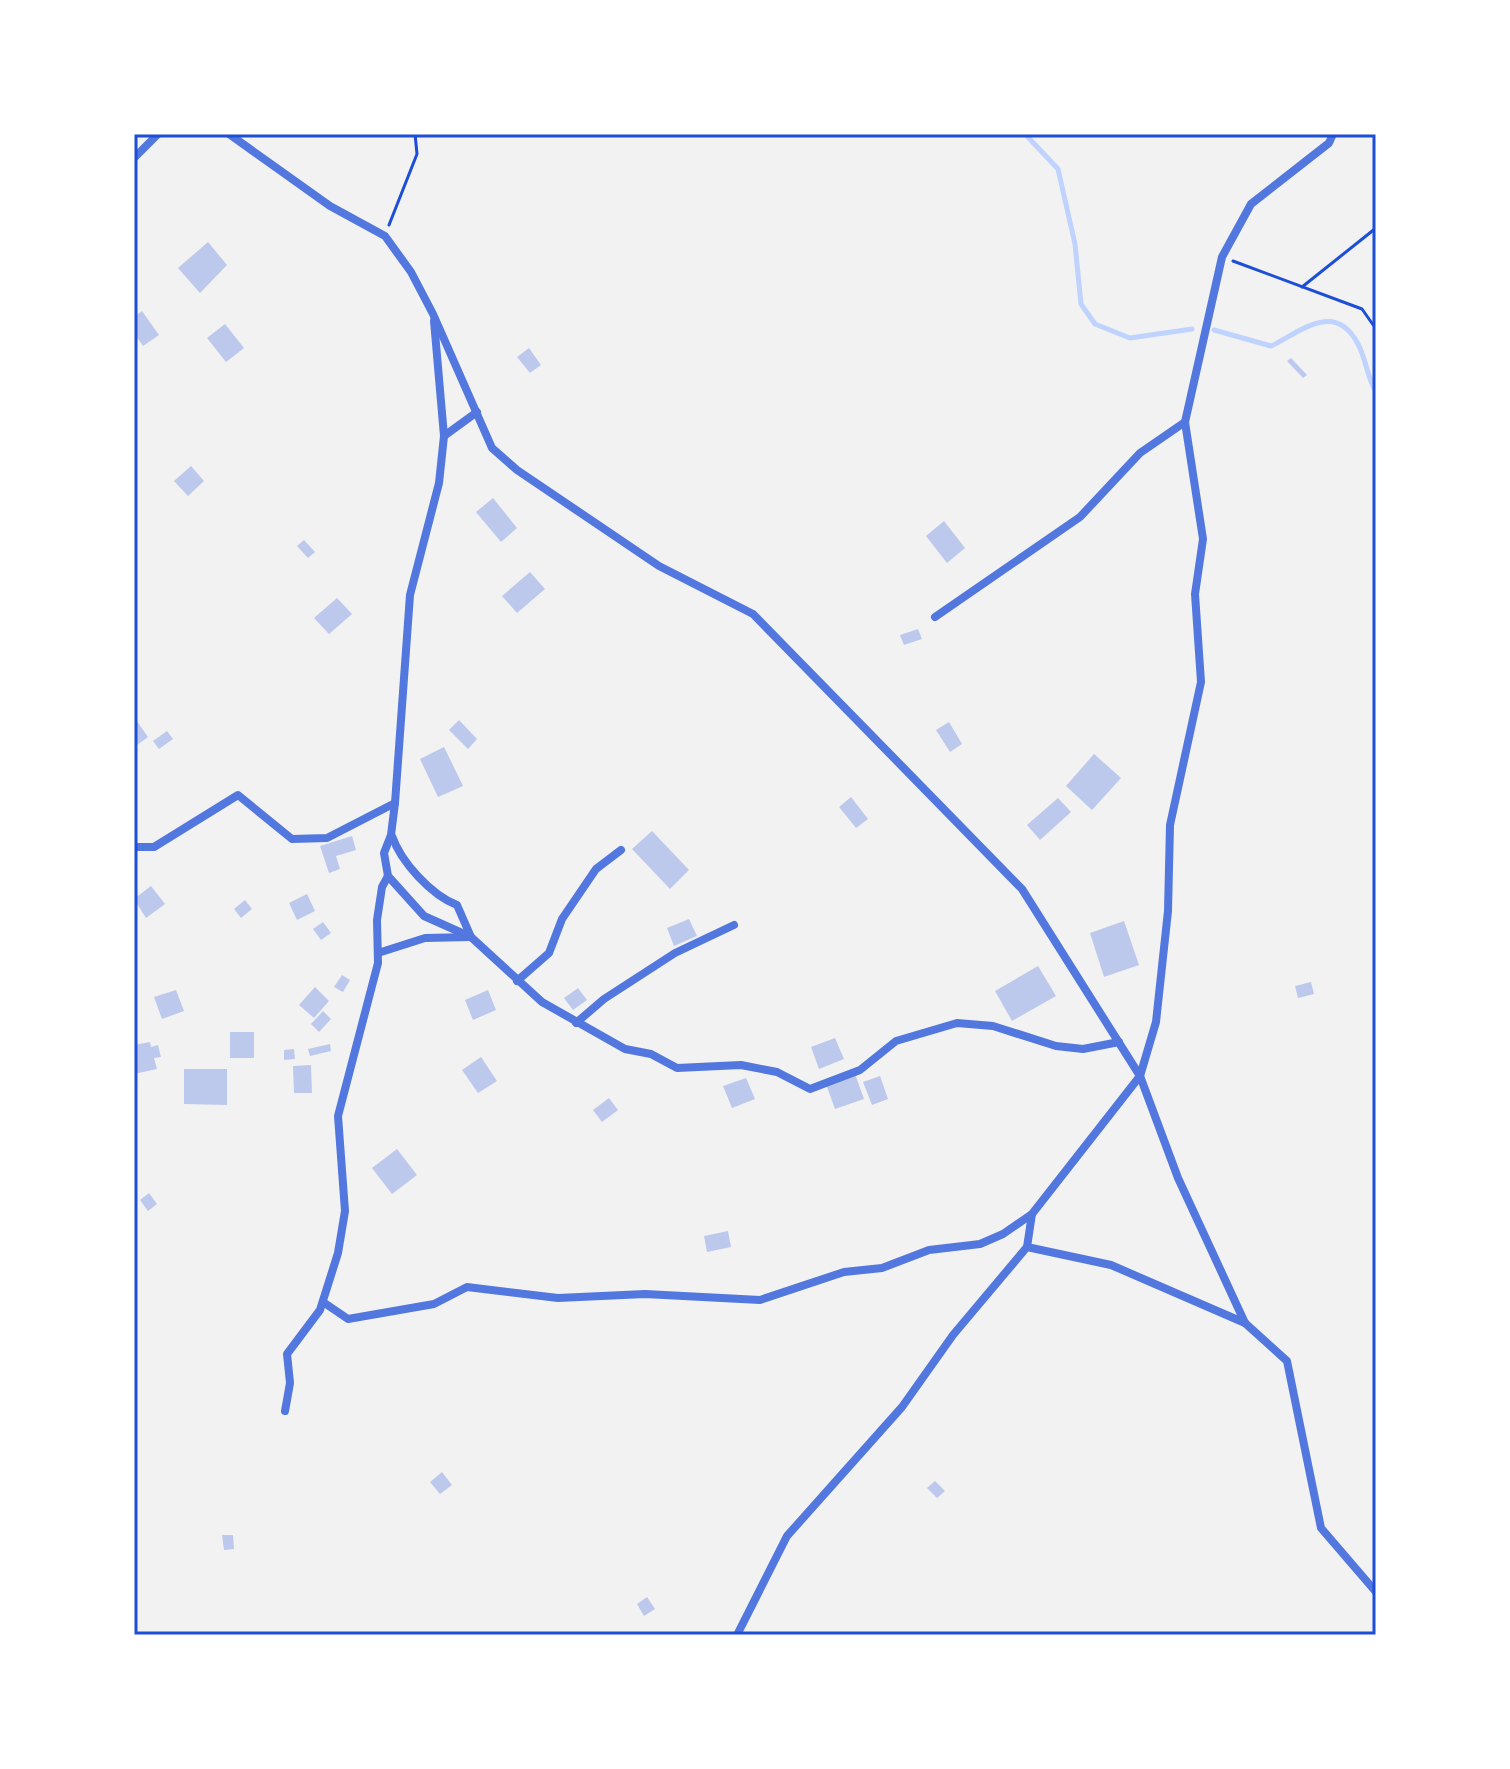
<svg xmlns="http://www.w3.org/2000/svg" width="1510" height="1769" font-family="'DejaVu Sans',sans-serif">
	<style>
		.lines { fill: none; stroke-linecap: round; stroke-linejoin: round }
		.stream { stroke: #bfd3fe; stroke-width: 5 }
		.building { fill: #bdc9ec }
		.path { stroke: #1d4ed8; stroke-width: 3 }
		.minor { stroke: #5277de; stroke-width: 8 }
		.neatline { fill: none; stroke: #1d4ed8; stroke-width: 3 }
	</style>
	<rect width="100%" height="100%" fill="#f2f2f2"/>
	<g class="lines">
		<g class="stream">
			<polyline points="1025,134 1058,169 1075,244 1081,304 1095,324 1130,338 1192,329"/>
			<path d="M1214 330 1271 346C1300 332 1335 300 1358 344 1366 359 1367 377 1376 392"/>
		</g>
	</g>
	<g class="building">
		<polygon points="208,242 227,265 200,293 178,268"/>
		<polygon points="142,311 159,335 143,346 134,333 134,317"/>
		<polygon points="225,324 244,348 226,362 207,338"/>
		<polygon points="529,348 541,365 530,373 517,357"/>
		<polygon points="1291,358 1307,375 1303,378 1287,361"/>
		<polygon points="191,466 204,481 188,496 174,481"/>
		<polygon points="493,498 517,528 501,542 476,512"/>
		<polygon points="944,521 965,548 947,563 926,536"/>
		<polygon points="304,540 315,552 308,558 297,546"/>
		<polygon points="530,572 545,589 517,613 502,596"/>
		<polygon points="337,598 352,614 329,634 314,618"/>
		<polygon points="918,629 922,639 904,645 900,635"/>
		<polygon points="134,717 148,737 137,745 134,741"/>
		<polygon points="459,720 477,739 468,749 449,730"/>
		<polygon points="949,722 962,744 950,752 936,730"/>
		<polygon points="167,731 173,739 159,749 153,741"/>
		<polygon points="444,747 463,786 438,797 420,759"/>
		<polygon points="1094,754 1121,778 1092,810 1066,786"/>
		<polygon points="851,797 868,819 856,828 839,807"/>
		<polygon points="1058,798 1071,812 1040,840 1027,825"/>
		<polygon points="652,831 689,870 670,889 632,849"/>
		<polygon points="352,836 356,850 336,856 340,869 329,873 320,846"/>
		<polygon points="151,886 165,904 146,918 134,899"/>
		<polygon points="307,894 315,911 297,920 289,903"/>
		<polygon points="245,900 252,909 241,918 234,909"/>
		<polygon points="689,919 697,936 674,946 667,928"/>
		<polygon points="1124,921 1139,965 1104,977 1090,933"/>
		<polygon points="323,922 331,933 321,940 313,929"/>
		<polygon points="1038,966 1056,996 1012,1021 995,991"/>
		<polygon points="342,975 350,980 343,992 334,987"/>
		<polygon points="1311,982 1314,994 1298,998 1295,986"/>
		<polygon points="315,987 329,1001 314,1018 299,1005"/>
		<polygon points="578,988 587,1000 573,1010 564,998"/>
		<polygon points="176,990 184,1011 162,1019 154,997"/>
		<polygon points="488,990 496,1010 473,1020 465,1000"/>
		<polygon points="323,1011 331,1019 319,1032 311,1024"/>
		<rect x="230" y="1032" width="24" height="26"/>
		<polygon points="835,1038 844,1059 819,1069 811,1047"/>
		<polygon points="150,1042 151,1047 158,1045 161,1057 154,1058 157,1069 134,1074 134,1045"/>
		<polygon points="330,1044 331,1051 310,1056 308,1049"/>
		<polygon points="294,1049 295,1059 284,1060 284,1050"/>
		<polygon points="481,1057 497,1081 478,1093 462,1070"/>
		<polygon points="311,1065 312,1093 294,1093 293,1066"/>
		<polygon points="184,1069 227,1069 227,1105 184,1104"/>
		<polygon points="855,1074 864,1099 835,1109 826,1084"/>
		<polygon points="880,1076 888,1099 872,1105 863,1082"/>
		<polygon points="746,1078 755,1099 732,1108 723,1086"/>
		<polygon points="609,1098 618,1110 602,1122 593,1110"/>
		<polygon points="397,1149 417,1175 392,1194 372,1168"/>
		<polygon points="149,1193 157,1204 148,1211 140,1200"/>
		<polygon points="728,1231 731,1247 707,1252 704,1236"/>
		<polygon points="442,1472 452,1485 440,1494 430,1482"/>
		<polygon points="935,1481 945,1491 937,1498 927,1488"/>
		<polygon points="222,1535 233,1535 234,1549 224,1550"/>
		<polygon points="647,1597 655,1609 644,1616 637,1604"/>
	</g>
	<g class="lines">
		<g class="path">
			<polyline points="389,225 417,154 415,134"/>
			<polyline points="1233,261 1362,309 1376,329"/>
			<polyline points="1302,287 1376,228"/>
		</g>
		<g class="minor">
			<polyline points="229,134 330,206 385,236 411,272 433,314 492,448 517,470 659,566 753,614 1022,889 1140,1076 1178,1178 1245,1323 1287,1361 1321,1528 1376,1592"/>
			<polyline points="134,158 158,134"/>
			<polyline points="434,321 444,436"/>
			<polyline points="935,617 1080,517 1140,453 1185,422"/>
			<polyline points="395,803 391,835 384,853 388,876 424,916 471,937 542,1002 625,1049 651,1054 677,1068 741,1065 777,1072 810,1089 860,1070 896,1041 957,1023 993,1026 1056,1046 1083,1049 1119,1042"/>
			<polyline points="134,847 154,847 238,795 292,839 327,838 395,803 410,595 439,483 444,436 477,412"/>
			<path d="M378 953 425 938 471 937 457 905C431 895 401 862 392 836"/>
			<polyline points="517,981 549,953 562,919 596,869 621,850"/>
			<polyline points="576,1023 604,999 675,953 734,925"/>
			<polyline points="1027,1247 1032,1214 1140,1076 1156,1022 1168,911 1170,825 1201,682 1195,594 1203,539 1185,422 1222,257 1251,204 1329,143 1333,134"/>
			<polyline points="323,1302 348,1319 434,1304 467,1287 558,1298 645,1294 760,1300 844,1272 882,1268 929,1250 980,1244 1003,1234 1032,1214"/>
			<polyline points="285,1411 290,1383 287,1354 320,1310 338,1253 345,1211 338,1116 378,963 377,920 382,887 388,876"/>
			<polyline points="737,1635 787,1536 902,1407 953,1335 1027,1247 1111,1265 1245,1323"/>
		</g>
	</g>
	<rect width="1510" height="1769" fill="none" stroke="#ffffff" stroke-width="272"/>
	<rect x="136" y="136" width="1238" height="1497" class="neatline"/>
</svg>
